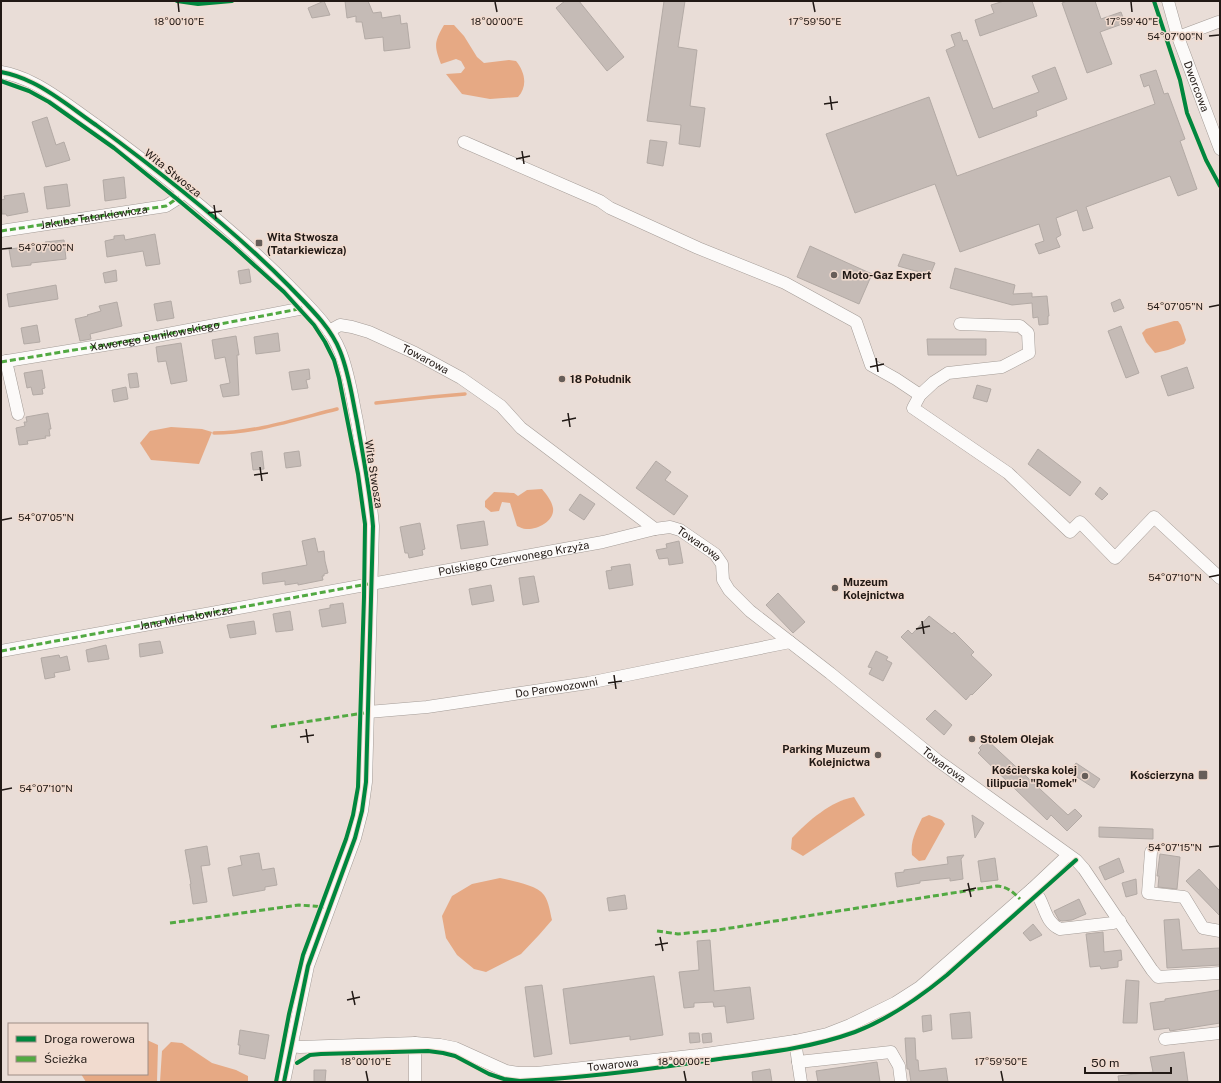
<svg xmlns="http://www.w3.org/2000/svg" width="1221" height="1083" font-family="'Public Sans',sans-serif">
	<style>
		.water { fill: #e6a984 }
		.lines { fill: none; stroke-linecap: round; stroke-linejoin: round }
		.stream { stroke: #e6a984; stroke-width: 3.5 }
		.building { fill: #c5bbb6; stroke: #b3aaa5 }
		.minor-casing { stroke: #a49c97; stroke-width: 13 }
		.minor { stroke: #fcfaf9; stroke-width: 12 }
		.quiet { stroke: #52a942; stroke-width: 3; stroke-dasharray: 6 3; stroke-linecap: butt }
		.cycleway-casing { stroke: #f1dbcf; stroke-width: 6 }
		.cycleway { stroke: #00873e; stroke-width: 4 }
		.ticks { fill: none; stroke: #211915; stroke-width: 1.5 }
		.poi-dot { fill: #675e59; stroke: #f1dbcf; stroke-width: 1.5 }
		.labels { text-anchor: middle; stroke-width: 3; stroke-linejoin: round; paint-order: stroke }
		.street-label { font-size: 11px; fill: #211915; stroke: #f1dbcf }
		.poi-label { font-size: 11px; font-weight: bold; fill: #211915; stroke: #f1dbcf; text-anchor: start }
		.ticks-label { font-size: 10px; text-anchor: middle; fill: #211915; stroke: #f1dbcf; stroke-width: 3; stroke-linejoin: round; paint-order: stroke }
	</style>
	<rect width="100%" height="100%" fill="#e9ddd7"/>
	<g class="water">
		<path d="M444 25H454L464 36 477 57 484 63 509 60 516 61C525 72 528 86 518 97L490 99 462 94 446 74 461 73 465 68 461 61 456 59 441 64C434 46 434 42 444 25Z"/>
		<polygon points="1174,321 1178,321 1181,325 1186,340 1184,344 1168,350 1155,353 1146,342 1142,333 1146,329"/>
		<polygon points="171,427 202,429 212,432 199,464 151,460 140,443 150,431"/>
		<path d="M542 489C546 494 552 501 553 508 555 521 537 530 526 529 523 529 520 527 517 526L510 503 502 502 499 511 491 512 485 507V501L494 492 514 493 518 496 527 490Z"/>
		<path d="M854 797 865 815 803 856 791 849 792 838C808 821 831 801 854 797Z"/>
		<path d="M929 815 942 820 945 824 925 860 919 861 912 855C910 841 916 831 922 818Z"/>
		<path d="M500 878C513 881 537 885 544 895 549 902 550 912 552 920L539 935 521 954 486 972 474 969 457 955 446 938 442 916 452 896 472 884Z"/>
		<polygon points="147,1040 158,1045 157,1082 86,1082 81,1074 147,1074"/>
		<polygon points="171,1042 182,1043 212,1063 236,1070 248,1076 248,1082 160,1082 162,1051"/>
	</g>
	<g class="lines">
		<g class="stream">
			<polyline points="376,403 431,397 465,394"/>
			<path d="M214 433C255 433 297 419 337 409"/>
		</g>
	</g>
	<g class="building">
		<polygon points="324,1 330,15 312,18 308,8"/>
		<polygon points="345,1 368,1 373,13 381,12 382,18 400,15 401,24 407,23 410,48 384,51 383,37 365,39 362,22 356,22 356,16 347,18"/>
		<polygon points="565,1 579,1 624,57 607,71 556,8"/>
		<polygon points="664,1 685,1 678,47 697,50 690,106 705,108 700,147 679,144 681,125 647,121"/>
		<polygon points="1004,1 1032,1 1037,16 980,36 975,20 994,13 991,5"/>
		<polygon points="1067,1 1095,1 1101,19 1121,12 1125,23 1100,32 1112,64 1087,73 1062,3"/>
		<polygon points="960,32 963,41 967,40 993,109 1039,92 1032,76 1055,67 1067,99 1036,111 1037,116 979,138 946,50 955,46 951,35"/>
		<polygon points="1156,70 1164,94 1168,93 1185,139 1180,141 1197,189 1178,196 1170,176 1086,207 1093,228 1083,231 1077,210 1056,218 1061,235 1056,238 1060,247 1039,254 1035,244 1044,241 1039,224 960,252 935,184 855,213 826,134 929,97 957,176 1155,104 1149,85 1144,87 1140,75"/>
		<polygon points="47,117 56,145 64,142 70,160 46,167 32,122"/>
		<polygon points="650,140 667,142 663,166 647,163"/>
		<polygon points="124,177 126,198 105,201 103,180"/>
		<polygon points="67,184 70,206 47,209 44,187"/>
		<polygon points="24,193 28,212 7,216 6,214 2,214 1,200 5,199 4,196"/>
		<polygon points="155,234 160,264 146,266 143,251 107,257 105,241 114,239 114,236 124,235 125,240"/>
		<polygon points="64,240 66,259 31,263 31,265 12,267 9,249 46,245 45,242"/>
		<polygon points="810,246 872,274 859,304 797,277"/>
		<polygon points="903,254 935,263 930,275 898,266"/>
		<polygon points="955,268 1015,285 1013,294 1032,293 1032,297 1047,296 1049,316 1048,316 1048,324 1039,325 1038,317 1033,318 1032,303 1012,305 950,288"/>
		<polygon points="249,269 251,282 240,284 238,271"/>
		<polygon points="116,270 117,281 105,283 103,273"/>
		<polygon points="56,285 58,299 9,307 7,294"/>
		<polygon points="1120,299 1124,308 1114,312 1111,303"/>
		<polygon points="171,301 174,318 157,321 154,304"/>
		<polygon points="117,302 122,326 90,334 91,339 80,341 75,319 88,316 87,315 101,311 99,306"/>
		<polygon points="37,325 40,342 24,344 21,328"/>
		<polygon points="1121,326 1139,373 1126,378 1108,331"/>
		<polygon points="278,333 280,351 256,354 254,337"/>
		<polygon points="236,336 239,355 237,355 239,395 223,397 220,385 230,383 225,357 215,359 212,340"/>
		<polygon points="927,339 986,339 986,355 928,355"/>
		<polygon points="181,343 187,381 171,384 166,361 158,362 156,347"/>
		<polygon points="1187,367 1194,388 1168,396 1161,376"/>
		<polygon points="309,369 310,379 306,380 308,388 292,390 289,372"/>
		<polygon points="42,370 45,388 42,389 43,394 33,395 31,387 27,388 24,373"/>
		<polygon points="137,373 139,387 130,388 128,374"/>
		<polygon points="977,385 991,389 987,402 973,398"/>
		<polygon points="126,387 128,399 114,402 112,390"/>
		<polygon points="48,413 51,429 49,429 50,436 45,436 46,438 27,441 28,444 19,445 16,428 25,426 24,422 27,422 26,417"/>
		<polygon points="1038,449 1081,482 1070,496 1028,464"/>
		<polygon points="262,451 264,469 253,470 251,453"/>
		<polygon points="299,451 301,466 286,468 284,453"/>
		<polygon points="656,461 671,472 665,480 688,496 674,515 636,488"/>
		<polygon points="1100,487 1108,494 1102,500 1095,494"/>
		<polygon points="580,494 595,504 584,520 569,510"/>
		<polygon points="484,521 488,545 461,549 457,525"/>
		<polygon points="420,523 425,549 422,550 423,555 409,558 408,553 405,553 400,527"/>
		<polygon points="315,538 318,552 324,551 325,561 328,573 324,574 324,576 322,576 323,580 298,585 298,583 285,585 285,581 263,584 262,573 307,565 302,541"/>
		<polygon points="679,541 683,563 669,565 668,558 659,559 656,550 667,548 666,544"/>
		<polygon points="630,564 633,585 609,589 606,571 612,570 611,567"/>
		<polygon points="534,576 539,602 523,605 519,578"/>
		<polygon points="491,585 494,601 472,605 469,589"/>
		<polygon points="778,593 805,622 793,633 766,605"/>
		<polygon points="343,603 346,623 322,627 319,610 330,608 330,605"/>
		<polygon points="290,611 293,630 276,632 273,614"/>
		<polygon points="929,616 952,634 954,632 974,652 971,655 992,675 972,695 971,694 966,700 901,637 908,630 912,634"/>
		<polygon points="254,621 256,634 230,638 227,625"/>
		<polygon points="160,641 163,653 140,657 139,644"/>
		<polygon points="106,645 109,659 88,662 86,650"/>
		<polygon points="876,651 888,657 886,660 892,663 883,681 869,674 872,668 868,667"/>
		<polygon points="59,655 60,658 67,656 70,670 54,673 55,677 45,679 41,658"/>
		<polygon points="935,710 952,725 944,735 926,719"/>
		<polygon points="987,740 1068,815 1075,809 1082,816 1067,831 1051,815 1047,820 978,753 981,750 979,748"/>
		<polygon points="1076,763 1100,779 1094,788 1069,772"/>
		<polygon points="972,815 984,823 975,838"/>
		<polygon points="1099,827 1153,829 1153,839 1099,837"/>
		<polygon points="207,846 210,865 201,866 207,902 193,904 190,884 191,884 185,850"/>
		<polygon points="259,853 262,870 274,868 277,885 265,887 265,890 233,896 228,868 242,865 240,856"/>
		<polygon points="1160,854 1180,857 1177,889 1158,887 1159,876 1157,876"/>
		<polygon points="964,855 961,859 963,879 950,881 950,878 920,881 920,883 897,887 895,873 904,872 904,870 948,864 947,857"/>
		<polygon points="995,858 998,880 981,882 978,861"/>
		<polygon points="1119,858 1124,872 1105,880 1099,867"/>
		<polygon points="1199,869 1220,891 1220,916 1186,881"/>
		<polygon points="1136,879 1137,894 1126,897 1122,883"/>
		<polygon points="625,895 627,909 609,911 607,898"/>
		<polygon points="1079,899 1086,914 1072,920 1062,921 1059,920 1054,911"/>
		<polygon points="1179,919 1182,950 1220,948 1220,965 1167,968 1164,920"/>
		<polygon points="1033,924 1042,935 1030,941 1023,933"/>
		<polygon points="1103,932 1104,952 1121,950 1122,960 1118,961 1118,967 1101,969 1100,966 1090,967 1086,934"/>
		<polygon points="710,940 714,991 750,987 754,1019 727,1023 725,1006 714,1007 713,1002 694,1003 694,1007 684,1008 679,972 699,970 697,941"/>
		<polygon points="654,976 663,1035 630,1040 630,1036 570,1044 563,989"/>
		<polygon points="1126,980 1139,981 1137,1023 1123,1023"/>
		<polygon points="542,985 552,1054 534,1057 525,987"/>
		<polygon points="1220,990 1220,1023 1170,1031 1169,1028 1154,1030 1150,1003 1165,1001 1165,999"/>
		<polygon points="970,1012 972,1038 952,1039 950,1014"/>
		<polygon points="931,1015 932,1030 923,1032 922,1016"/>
		<polygon points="240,1030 269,1035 265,1059 239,1054 240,1045 238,1045"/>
		<polygon points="689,1033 699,1033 700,1042 690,1043"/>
		<polygon points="711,1033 712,1042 703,1043 702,1034"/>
		<polygon points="905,1038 915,1038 916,1060 918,1060 919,1071 946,1068 948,1082 911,1082 909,1069 907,1069"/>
		<polygon points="1184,1052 1188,1082 1119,1082 1118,1076 1153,1072 1150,1057"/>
		<polygon points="877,1062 880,1082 818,1082 816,1071"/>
		<polygon points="770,1069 772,1082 753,1082 752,1072"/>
		<polygon points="314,1070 326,1070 325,1082 314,1082"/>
	</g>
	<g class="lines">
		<defs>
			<g id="minor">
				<path id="s1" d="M1168 1 1178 37 1220 149"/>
				<polyline points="1178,37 1218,22"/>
				<path d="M1 72C12 74 23 78 33 83 54 93 77 112 96 125 163 174 232 228 290 287 308 306 330 326 340 351 349 373 352 397 357 421 363 456 370 490 373 526L366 782 362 811 355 838 308 966 284 1082"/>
				<polyline points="464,142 600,201 610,208 698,248 785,283 856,322 871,365 896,379 920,395"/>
				<path id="s2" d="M1 231 166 206 177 199 182 192"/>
				<polyline points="960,324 1020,326 1028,333 1029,353 1002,367 948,373 934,382 920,395 913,408 1008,473 1070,532 1080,522 1115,558 1154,517 1220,578"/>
				<path id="s3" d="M329 331 340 325 352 327 369 332 415 353 461 378 501 406 521 428 655 529 670 527 680 530 715 554 722 564 723 580 729 590 750 611 830 673 937 760 1076 860 1084 869 1152 970 1158 977 1220 973"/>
				<polyline points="6,361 18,414"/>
				<path id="s4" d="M1 362 141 339 299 309 306 304"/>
				<path id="s5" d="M1 651 603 542 655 529"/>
				<path id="s6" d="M368 712 427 707 588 683 790 642"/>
				<polyline points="1151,852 1148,893 1184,897 1203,928 1220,931"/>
				<path d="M1032 889C1046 900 1042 921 1060 929L1113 923 1120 921"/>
				<polyline points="1165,1039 1220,1033"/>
				<polyline points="795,1041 801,1082"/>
				<path id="s7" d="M291 1046 300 1047 415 1043 440 1045 455 1048 506 1071 518 1073H537L699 1055 795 1041 827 1034 850 1025 895 1003 920 987 1032 889 1068 855"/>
				<polyline points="798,1062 891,1052 899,1066 901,1082"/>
				<polyline points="415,1082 415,1043"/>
			</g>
		</defs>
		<use href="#minor" class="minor-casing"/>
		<use href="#minor" class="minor"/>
		<g class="quiet">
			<polyline points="1,231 166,206 179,197"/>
			<polyline points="1,362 141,339 299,309 302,307"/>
			<polyline points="1,651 368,584"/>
			<polyline points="271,727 364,713"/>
			<polyline points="170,923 299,905 324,907"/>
			<path d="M657 931 678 934 718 930 997 886C1008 887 1013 892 1020 899"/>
		</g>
		<defs>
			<g id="cycleway">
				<polyline points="177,1 198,4 232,1"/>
				<polyline points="1154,1 1180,80 1187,113 1206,160 1220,186"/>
				<path d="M1 72C12 74 23 78 33 83 54 93 77 112 96 125 163 174 232 228 290 287 308 306 330 326 340 351 349 373 352 397 357 421 363 456 370 490 373 526L366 782 362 811 355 838 308 966 284 1082"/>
				<polyline points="1,81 29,91 49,102 114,148 177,199 232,245 284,292 314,325 325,342 334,360 339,378 358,474 365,524 364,597 358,787 353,815 346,839 303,955 289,1014 276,1082"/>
				<path d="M297 1063 310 1055 321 1054 428 1051 443 1053 455 1056 489 1074 504 1079 520 1081C586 1078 653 1069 719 1059 765 1053 811 1048 855 1032 889 1019 919 998 947 975L1076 860"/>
			</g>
		</defs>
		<use href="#cycleway" class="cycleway-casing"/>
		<use href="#cycleway" class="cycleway"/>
	</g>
	<path class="ticks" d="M178 2 179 12M495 2 497 12M813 2 815 12M1131 2 1132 12M1209 36 1219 35M830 96 832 110M824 104 838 102M522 151 524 164M516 159 530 156M214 205 216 219M208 213 222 211M2 249 12 248M1209 307 1219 305M876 358 878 372M870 367 884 364M568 413 570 427M562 421 576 418M260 467 262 481M254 475 268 473M2 520 12 518M1209 577 1219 575M922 621 924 634M916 629 930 626M614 675 616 689M608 683 622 681M306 729 308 743M300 737 314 735M2 790 12 788M1209 847 1219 846M968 883 971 897M963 891 976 888M660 937 663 951M655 945 668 943M352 991 355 1005M347 1000 360 997M366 1071 368 1081M684 1071 686 1081M1001 1071 1003 1081"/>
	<g class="poi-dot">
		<rect x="255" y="239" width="8" height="8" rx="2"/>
		<circle cx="834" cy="275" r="4"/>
		<circle cx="562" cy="379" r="4"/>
		<circle cx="835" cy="588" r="4"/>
		<circle cx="972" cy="739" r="4"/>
		<circle cx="878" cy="755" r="4"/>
		<rect x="1198" y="770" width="10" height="10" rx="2"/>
		<circle cx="1085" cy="776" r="4"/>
	</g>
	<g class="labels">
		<g class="street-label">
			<text dy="4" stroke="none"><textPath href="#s1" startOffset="90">Dworcowa</textPath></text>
			<text transform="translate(173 173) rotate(39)" y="4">Wita Stwosza</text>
			<text dy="4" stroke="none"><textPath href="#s2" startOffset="94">Jakuba Tatarkiewicza</textPath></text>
			<text dy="4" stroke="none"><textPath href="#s4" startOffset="156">Xawerego Dunikowskiego</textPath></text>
			<text dy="4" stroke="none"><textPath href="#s3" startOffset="105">Towarowa</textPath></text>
			<text transform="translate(374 474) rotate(81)" y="4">Wita Stwosza</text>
			<text dy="4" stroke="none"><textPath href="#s3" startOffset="441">Towarowa</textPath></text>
			<text dy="4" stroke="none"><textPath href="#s5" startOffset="521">Polskiego Czerwonego Krzyża</textPath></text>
			<text dy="4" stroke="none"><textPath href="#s5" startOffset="188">Jana Michałowicza</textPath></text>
			<text dy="4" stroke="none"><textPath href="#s6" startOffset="190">Do Parowozowni</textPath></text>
			<text dy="4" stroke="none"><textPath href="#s3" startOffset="777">Towarowa</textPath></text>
			<text dy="4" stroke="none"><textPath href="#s7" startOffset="328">Towarowa</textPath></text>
		</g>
		<g class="poi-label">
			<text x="267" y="241">Wita Stwosza<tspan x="267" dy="13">(Tatarkiewicza)</tspan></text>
			<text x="842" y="279">Moto-Gaz Expert</text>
			<text x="570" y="383">18 Południk</text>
			<text x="843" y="586">Muzeum<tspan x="843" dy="13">Kolejnictwa</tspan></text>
			<text x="980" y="743">Stolem Olejak</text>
			<text x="870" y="753" text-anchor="end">Parking Muzeum<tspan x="870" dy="13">Kolejnictwa</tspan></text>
			<text x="1077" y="774" text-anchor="end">Kościerska kolej<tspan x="1077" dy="13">lilipucia "Romek"</tspan></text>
			<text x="1194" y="779" text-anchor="end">Kościerzyna</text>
		</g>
	</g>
	<g class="ticks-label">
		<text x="179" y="25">18°00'10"E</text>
		<text x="497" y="25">18°00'00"E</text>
		<text x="815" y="25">17°59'50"E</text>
		<text x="1132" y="25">17°59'40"E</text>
		<text x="1175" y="40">54°07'00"N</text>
		<text x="46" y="251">54°07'00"N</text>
		<text x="1175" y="310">54°07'05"N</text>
		<text x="46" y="521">54°07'05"N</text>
		<text x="1175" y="581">54°07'10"N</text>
		<text x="46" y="792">54°07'10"N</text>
		<text x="1175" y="851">54°07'15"N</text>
		<text x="366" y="1065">18°00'10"E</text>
		<text x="684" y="1065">18°00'00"E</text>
		<text x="1001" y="1065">17°59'50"E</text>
	</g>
	<rect width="1221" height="1083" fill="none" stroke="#211915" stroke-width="4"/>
	<rect x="8" y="1023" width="140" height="52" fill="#f1dbcf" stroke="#9e8d85"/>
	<rect x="16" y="1036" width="20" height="6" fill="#00873e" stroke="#9e8d85"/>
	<text x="44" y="1043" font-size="12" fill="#211915">Droga rowerowa</text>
	<rect x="16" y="1056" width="20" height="6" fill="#52a942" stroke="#9e8d85"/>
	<text x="44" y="1063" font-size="12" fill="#211915">Ścieżka</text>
	<path d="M1085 1067v6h86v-6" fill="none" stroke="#211915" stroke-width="2"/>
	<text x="1091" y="1067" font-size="12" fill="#211915" stroke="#f1dbcf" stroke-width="3" paint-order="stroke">50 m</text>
</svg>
